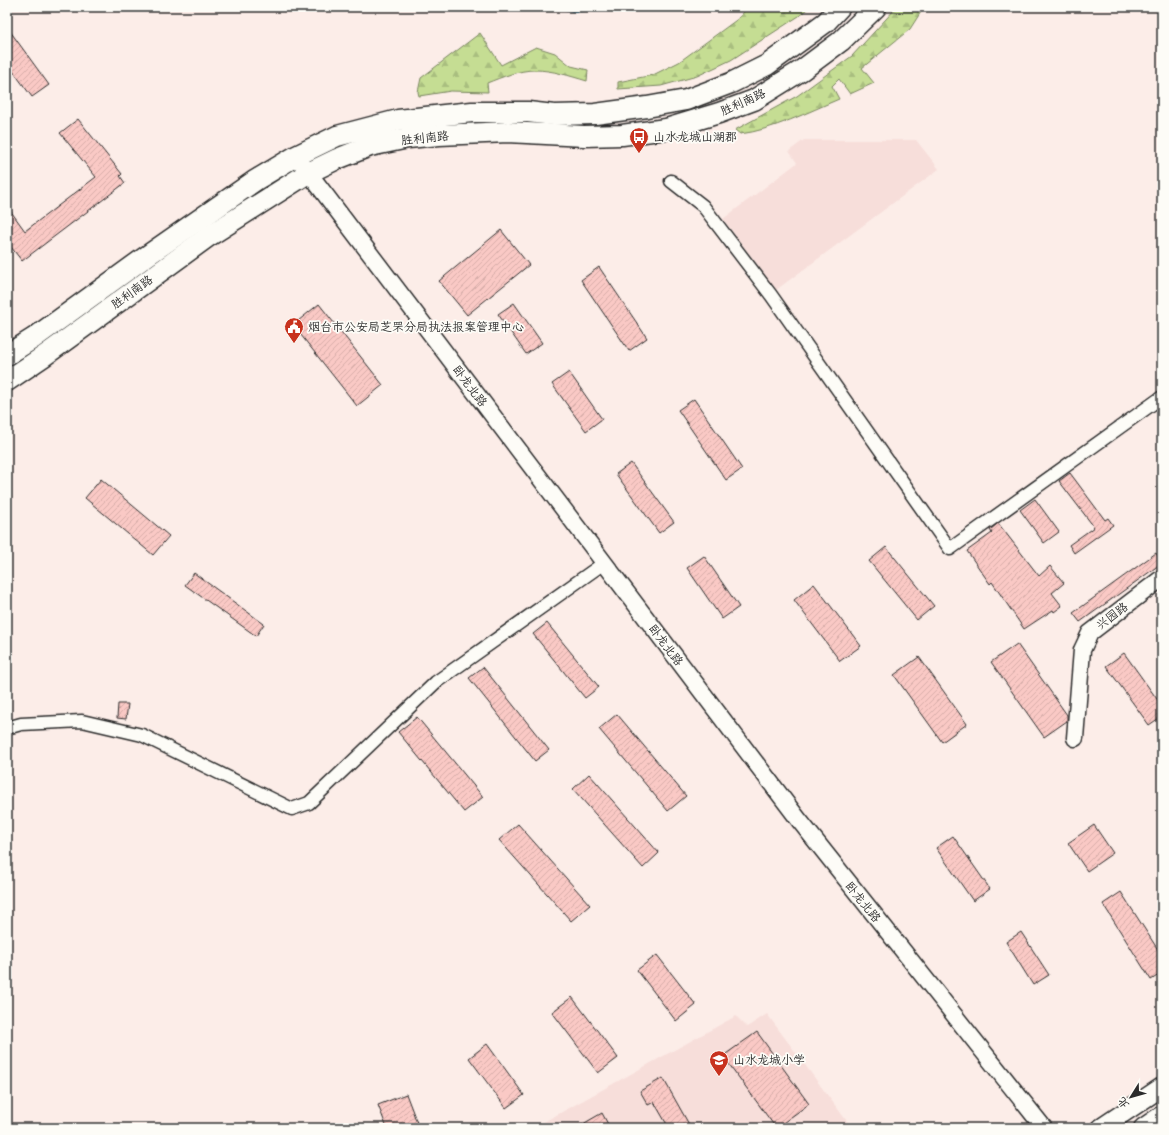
<svg xmlns="http://www.w3.org/2000/svg" width="1169" height="1135" font-family="'Architects Daughter','LXGW WenKai TC',sans-serif">
	<style>
		.built { fill: #f7deda }
		.forest { fill: url(#forest-firs); stroke: #78845f }
		.water { fill: url(#water-waves); stroke: #6691a0 }
		.building { fill: url(#building-hatch); stroke: #2b2b2b }
		.lines { fill: none; stroke-linecap: round; stroke-linejoin: round }
		.minor-casing { stroke: #2b2b2b; stroke-width: 15 }
		.tertiary-casing { stroke: #2b2b2b; stroke-width: 19 }
		.secondary-casing { stroke: #2b2b2b; stroke-width: 21 }
		.primary-casing { stroke: #2b2b2b; stroke-width: 23 }
		.minor { stroke: #fdfcf7; stroke-width: 12 }
		.tertiary { stroke: #fdfcf7; stroke-width: 16 }
		.secondary { stroke: #fdfcf7; stroke-width: 18 }
		.primary { stroke: #fdfcf7; stroke-width: 20 }
		.labels { text-anchor: middle; stroke-width: 3.5; stroke-linejoin: round; paint-order: stroke }
		.street-label { font-size: 12px; fill: #2b2b2b; stroke: #fdfcf7 }
		.poi-label { font-size: 12px; fill: #2b2b2b; stroke: #fdfcf7; text-anchor: start }
	</style>
	<defs>
		<pattern id="forest-firs" width="22" height="20" patternUnits="userSpaceOnUse"><rect width="22" height="20" fill="#c5dd93"/><path d="M5 1l3.5 6h-7zM16 11l3.5 6h-7z" fill="#a9be7f"/></pattern>
		<pattern id="water-waves" width="16" height="10" patternUnits="userSpaceOnUse"><rect width="16" height="10" fill="#8dd5ee"/><path d="M0 5q4-4 8 0t8 0" fill="none" stroke="#7ab7cc"/></pattern>
		<pattern id="building-hatch" width="6" height="6" patternUnits="userSpaceOnUse"><rect width="6" height="6" fill="#fac9c5"/><path d="M-1 1l2-2M0 6l6-6M5 7l2-2" fill="none" stroke="#d6ada9"/></pattern>
	</defs>
	<rect width="100%" height="100%" fill="#fcede8"/>
	<filter id="ink" filterUnits="userSpaceOnUse"><feTurbulence type="fractalNoise" baseFrequency=".025" numOctaves="2"/><feDisplacementMap in="SourceGraphic" scale="8" xChannelSelector="R" yChannelSelector="G"/><feConvolveMatrix kernelMatrix="1 2 1 2 8 2 1 2 1" color-interpolation-filters="sRGB"/></filter>
	<g filter="url(#ink)">
		<g class="built">
			<polygon points="804,140 916,140 939,169 776,290 723,219 797,163 789,151"/>
			<polygon points="767,1014 852,1128 533,1128 736,1016 747,1027"/>
		</g>
		<g class="forest">
			<polygon points="747,7 809,7 799,16 731,60 697,76 661,86 618,89 618,82 653,75 679,62 739,18"/>
			<path d="M897 7H924L910 29 862 68 874 83 850 94 839 79 832 86 839 99C808 112 773 130 740 134L735 130 797 96 852 56Z"/>
			<path d="M480 33 501 65 536 47 555 53 571 66 588 70 587 81C570 76 552 70 535 70 519 70 502 77 487 83L488 92 451 91 419 96 418 92 421 78Z"/>
		</g>
		<polygon class="water" points="554,7 617,7 575,12"/>
		<g class="building">
			<polygon points="7,27 49,85 32,97 7,63"/>
			<polygon points="78,119 122,174 120,176 125,183 22,261 7,242 7,206 25,231 96,177 60,133"/>
			<polygon points="501,230 529,265 467,315 439,281"/>
			<polygon points="599,267 647,338 629,351 581,280"/>
			<polygon points="514,303 542,343 526,354 498,314"/>
			<polygon points="319,304 383,385 357,406 293,325"/>
			<polygon points="569,372 602,419 586,431 552,384"/>
			<polygon points="694,399 742,469 726,480 678,410"/>
			<polygon points="631,463 674,522 659,533 616,474"/>
			<polygon points="1070,473 1105,520 1108,518 1113,525 1074,553 1069,545 1094,527 1059,481"/>
			<polygon points="101,479 169,536 153,555 85,498"/>
			<polygon points="1035,499 1059,532 1044,543 1020,510"/>
			<polygon points="998,523 1039,576 1050,566 1064,583 1052,593 1062,606 1054,612 1053,610 1024,629 992,582 990,584 967,551 992,533 990,530"/>
			<polygon points="886,547 934,606 917,620 869,561"/>
			<polygon points="1156,553 1162,563 1080,622 1073,613"/>
			<polygon points="704,556 739,607 722,619 687,568"/>
			<polygon points="194,573 264,624 256,636 185,585"/>
			<polygon points="814,584 861,646 840,661 794,600"/>
			<polygon points="547,623 599,687 585,698 533,634"/>
			<polygon points="1017,644 1067,715 1067,721 1044,737 991,662"/>
			<polygon points="1124,653 1162,706 1162,716 1149,725 1106,666"/>
			<polygon points="919,657 967,724 942,742 894,675"/>
			<polygon points="483,667 549,750 535,761 469,678"/>
			<polygon points="118,704 128,704 126,719 117,718"/>
			<polygon points="617,714 686,796 668,811 599,729"/>
			<polygon points="417,717 483,797 464,812 398,732"/>
			<polygon points="589,774 659,853 643,868 573,789"/>
			<polygon points="518,824 590,905 571,921 499,840"/>
			<polygon points="1094,825 1113,853 1087,871 1068,843"/>
			<polygon points="953,836 990,889 973,901 936,848"/>
			<polygon points="1121,892 1162,956 1162,973 1151,980 1103,904"/>
			<polygon points="1021,932 1049,975 1033,985 1006,942"/>
			<polygon points="657,955 696,1005 676,1021 637,970"/>
			<polygon points="572,997 618,1058 598,1073 552,1012"/>
			<polygon points="757,1032 809,1104 776,1128 723,1056"/>
			<polygon points="487,1044 524,1095 506,1108 469,1058"/>
			<polygon points="663,1078 691,1128 669,1128 654,1102 648,1105 640,1091"/>
			<polygon points="406,1094 419,1128 387,1128 378,1105"/>
			<polygon points="602,1113 610,1128 576,1128"/>
		</g>
		<g class="lines">
			<defs>
				<g id="minor">
					<polyline points="671,181 703,206 771,295 950,549 1162,397"/>
					<polyline points="7,728 21,724 82,721 142,735 292,809 309,803 436,682 604,563"/>
				</g>
				<g id="tertiary">
					<polyline points="296,156 799,820 1044,1128"/>
					<polyline points="1075,738 1082,650 1090,633 1162,578"/>
				</g>
				<g id="secondary">
					<polyline points="1101,1128 1162,1087"/>
					<polyline points="1143,1128 1162,1115"/>
				</g>
				<g id="primary">
					<polyline points="7,355 34,338 151,253 256,180 296,156 337,136 398,120 472,112 528,112 554,115 595,114 647,107 686,100 731,83 767,65 826,22 840,7"/>
					<polyline points="7,381 44,356 209,236 308,173 337,159 370,146 408,138 439,135 508,132 584,136 622,135 666,129 719,113 754,100 802,70 841,41 876,7"/>
				</g>
			</defs>
			<use href="#minor" class="minor-casing"/>
			<use href="#tertiary" class="tertiary-casing"/>
			<use href="#secondary" class="secondary-casing"/>
			<use href="#primary" class="primary-casing"/>
			<use href="#minor" class="minor"/>
			<use href="#tertiary" class="tertiary"/>
			<use href="#secondary" class="secondary"/>
			<use href="#primary" class="primary"/>
		</g>
	</g>
	<defs>
		<symbol id="bus-pin" viewBox="-11 -11 22 30"><path d="M0 17L-7.5 6A9.5 9.5 0 1 1 7.5 6Z" fill="#c8321e" stroke="#fdfcf7"/><path d="M-5-6H5V4H4V6H2V4H-2V6H-4V4H-5ZM-3.5-4V0h7V-4ZM-3.5 1.2v1.5H-2V1.2ZM2 1.2v1.5H3.5V1.2Z" fill="#fff"/></symbol>
		<symbol id="civic-pin" viewBox="-11 -11 22 30"><path d="M0 17L-7.5 6A9.5 9.5 0 1 1 7.5 6Z" fill="#c8321e" stroke="#fdfcf7"/><path d="M-.6-6.5H3V-4.5H.6V-3L4-1V1h2V6H-6V1h2V-1L-.6-3ZM-1.2 2.5V6h2.4V2.5Z" fill="#fff"/></symbol>
		<symbol id="school-pin" viewBox="-11 -11 22 30"><path d="M0 17L-7.5 6A9.5 9.5 0 1 1 7.5 6Z" fill="#c8321e" stroke="#fdfcf7"/><path d="M0-5L7-2L0 1L-7-2ZM-4 1L0 2.5L4 1V4Q0 6-4 4Z" fill="#fff"/></symbol>
	</defs>
	<g fill-rule="evenodd">
		<use href="#bus-pin" x="628" y="126" width="22" height="30"/>
		<use href="#civic-pin" x="283" y="316" width="22" height="30"/>
		<use href="#school-pin" x="708" y="1049" width="22" height="30"/>
	</g>
	<g class="labels">
		<g class="street-label">
			<text transform="translate(743 102) rotate(-24)" y="4">胜利南路</text>
			<text transform="translate(425 138) rotate(-6)" y="4">胜利南路</text>
			<text transform="translate(132 292) rotate(-36)" y="4">胜利南路</text>
			<text transform="translate(470 386) rotate(53)" y="4">卧龙北路</text>
			<text transform="translate(1112 616) rotate(-37)" y="4">兴园路</text>
			<text transform="translate(666 645) rotate(53)" y="4">卧龙北路</text>
			<text transform="translate(863 902) rotate(51)" y="4">卧龙北路</text>
		</g>
		<g class="poi-label">
			<text x="653" y="141">山水龙城山湖郡</text>
			<text x="308" y="331">烟台市公安局芝罘分局执法报案管理中心</text>
			<text x="733" y="1064">山水龙城小学</text>
		</g>
	</g>
	<rect width="1169" height="1135" fill="none" stroke="#fdfcf7" stroke-width="24"/>
	<rect x="12" y="12" width="1145" height="1111" fill="none" stroke="#2b2b2b" stroke-width="1.5" filter="url(#ink)"/>
	<g transform="translate(1131 1097) rotate(233)" stroke="#fdfcf7" stroke-width="3" paint-order="stroke">
	<path d="M0-3L7 15L0 10L-7 15Z" fill="#2b2b2b"/>
	<text y="-6" font-size="11" font-weight="bold" text-anchor="middle" fill="#2b2b2b">北</text>
	</g>
</svg>
